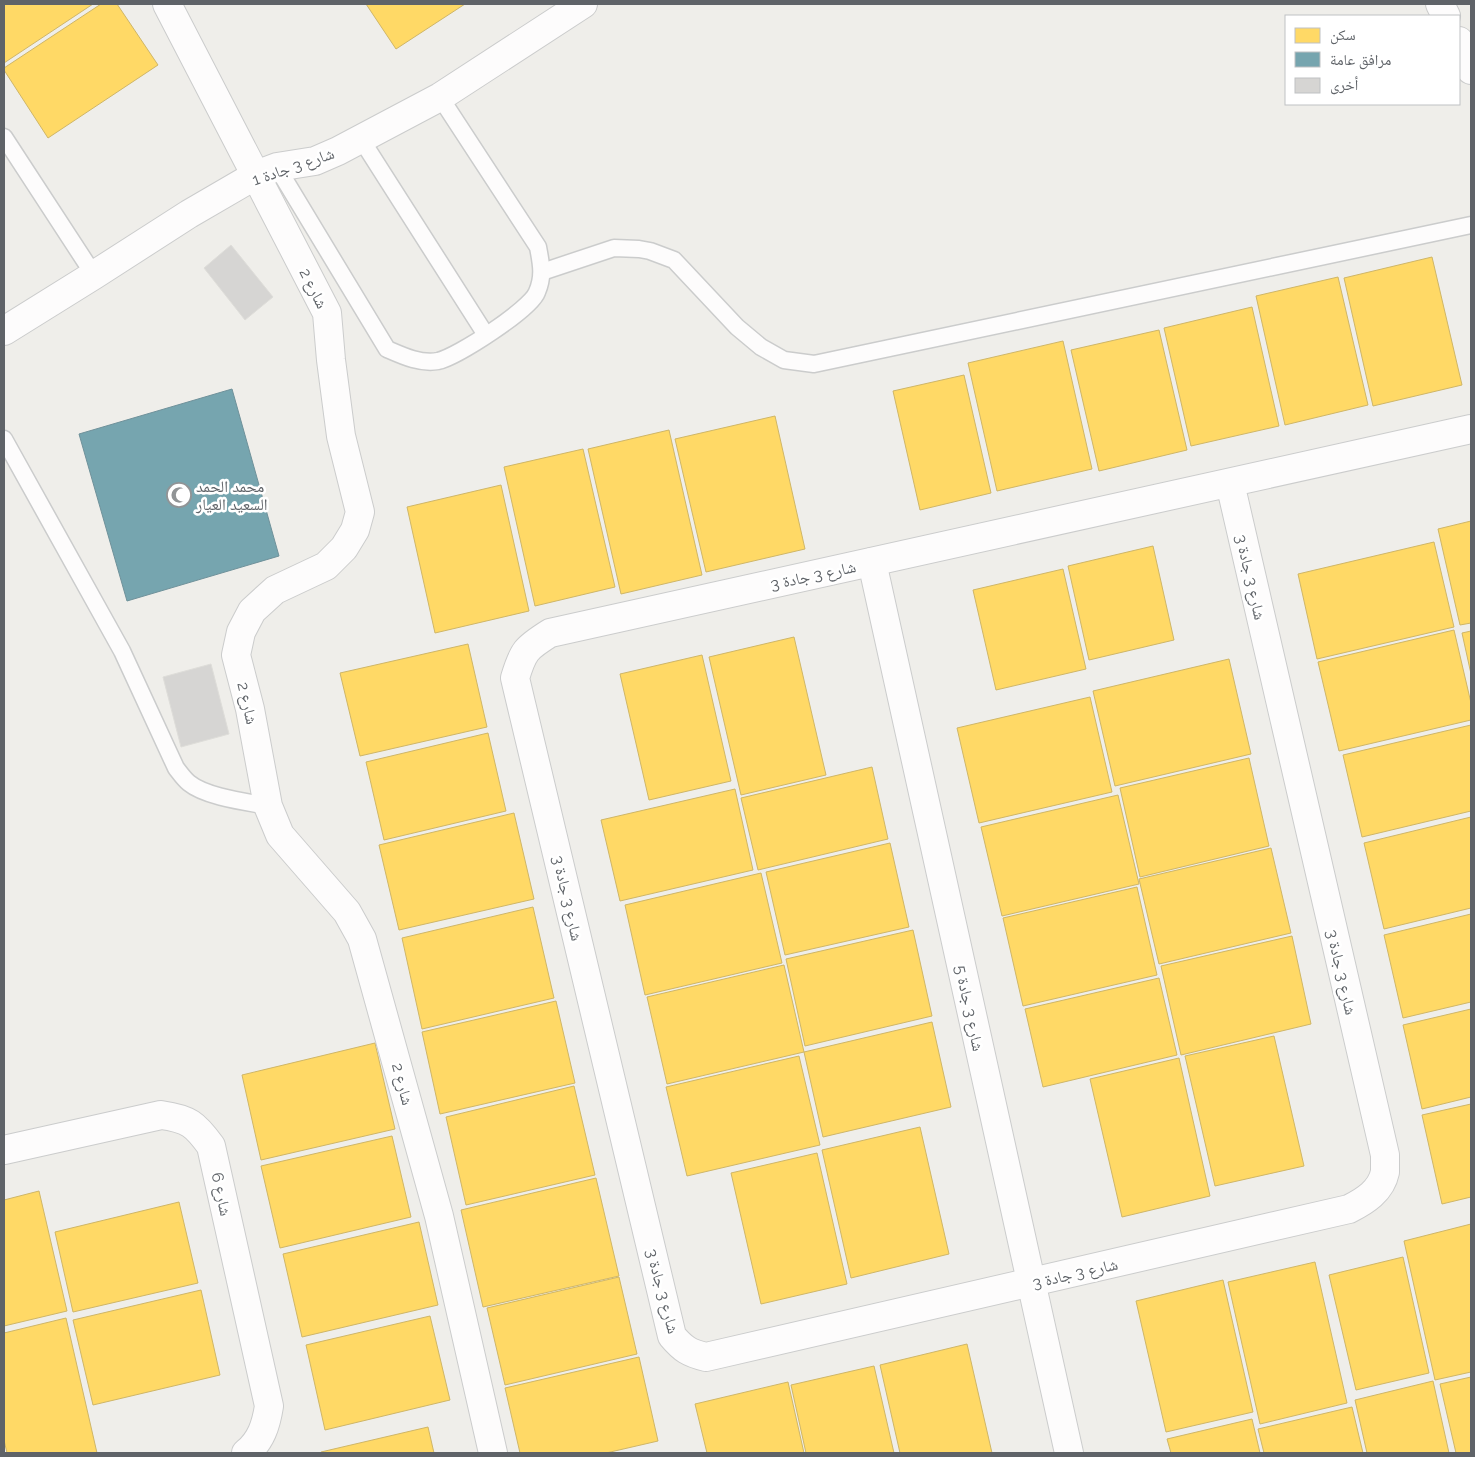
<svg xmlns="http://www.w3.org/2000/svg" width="1475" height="1457" font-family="Raleway,'Noto Naskh Arabic',sans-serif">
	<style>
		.homes { fill: #ffd966; stroke: #cfb667 }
		.public { fill: #76a5af; stroke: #6f919a }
		.building { fill: #d6d5d3; stroke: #deddd9 }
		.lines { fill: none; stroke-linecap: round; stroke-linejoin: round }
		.service-casing { stroke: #cbcccc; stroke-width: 19 }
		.minor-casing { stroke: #cbcccc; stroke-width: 30 }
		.service { stroke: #fdfcfc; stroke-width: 16 }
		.minor { stroke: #fdfcfc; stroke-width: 28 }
		.labels { text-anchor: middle; stroke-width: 5; stroke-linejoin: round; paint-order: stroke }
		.street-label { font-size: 16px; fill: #5f6368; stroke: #fff }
		.poi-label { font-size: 16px; fill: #5f6368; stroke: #fff; text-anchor: start }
	</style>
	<rect width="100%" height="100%" fill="#efeeea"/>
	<g class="homes">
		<polygon points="4,4 93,4 4,63"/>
		<polygon points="101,4 117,4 158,65 48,138 4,70 4,68"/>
		<polygon points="366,4 465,4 396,49"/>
		<polygon points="1432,257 1462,385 1373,406 1344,278"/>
		<polygon points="1338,277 1368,405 1285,425 1256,296"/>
		<polygon points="1252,307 1279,426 1191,446 1164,328"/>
		<polygon points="1159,330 1187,450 1099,471 1071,350"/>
		<polygon points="1063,341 1092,469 997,491 968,363"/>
		<polygon points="964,375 991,493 920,510 893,391"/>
		<polygon points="775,416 805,549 706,572 675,439"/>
		<polygon points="669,430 702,575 621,594 588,449"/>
		<polygon points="583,449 615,587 535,606 504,467"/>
		<polygon points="501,485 529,611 435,633 407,507"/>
		<polygon points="1471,521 1471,623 1460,625 1438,529"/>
		<polygon points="1434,542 1454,627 1317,659 1298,574"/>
		<polygon points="1153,546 1174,640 1089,660 1068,566"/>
		<polygon points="1063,569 1086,669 996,690 973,590"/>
		<polygon points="1454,630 1471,703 1471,720 1339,751 1318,662"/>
		<polygon points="1471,631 1471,674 1462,633"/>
		<polygon points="794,637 826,775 741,795 709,657"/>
		<polygon points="468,644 487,727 360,756 340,673"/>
		<polygon points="702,655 731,781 649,800 620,674"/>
		<polygon points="1229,659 1251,754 1115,786 1093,691"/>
		<polygon points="1090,697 1112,792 979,823 957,728"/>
		<polygon points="1471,725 1471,811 1362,837 1343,755"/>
		<polygon points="488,733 506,811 384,840 366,762"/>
		<polygon points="1249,758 1269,846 1140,877 1120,788"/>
		<polygon points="872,767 888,839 758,870 741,798"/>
		<polygon points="735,789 753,870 620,901 601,820"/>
		<polygon points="1118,795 1139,884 1002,916 981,827"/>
		<polygon points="514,813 534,899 399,930 379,845"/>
		<polygon points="1471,817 1471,908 1384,929 1364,843"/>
		<polygon points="890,843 909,927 785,955 766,872"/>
		<polygon points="1271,848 1291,933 1159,964 1139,879"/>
		<polygon points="761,873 782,963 645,995 625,905"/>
		<polygon points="1137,887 1157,975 1023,1006 1003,918"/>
		<polygon points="533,907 554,998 422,1029 402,938"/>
		<polygon points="1471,914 1471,1002 1403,1018 1384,935"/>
		<polygon points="913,930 932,1016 805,1046 786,959"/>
		<polygon points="1292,936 1311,1024 1181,1055 1161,966"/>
		<polygon points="784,965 804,1052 667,1084 647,997"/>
		<polygon points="1159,978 1177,1055 1043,1087 1025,1009"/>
		<polygon points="556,1001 575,1083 440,1114 422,1032"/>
		<polygon points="1471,1009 1471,1097 1422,1109 1403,1025"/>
		<polygon points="932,1022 951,1107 823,1137 804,1052"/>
		<polygon points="1274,1036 1304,1166 1215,1186 1185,1056"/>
		<polygon points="375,1043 395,1129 261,1160 242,1075"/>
		<polygon points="799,1056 820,1145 687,1176 666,1087"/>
		<polygon points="1179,1058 1210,1196 1122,1217 1090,1079"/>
		<polygon points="574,1086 595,1175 466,1205 446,1117"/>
		<polygon points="1471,1104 1471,1197 1442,1204 1422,1115"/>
		<polygon points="920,1127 949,1254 851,1278 822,1150"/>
		<polygon points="392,1136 411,1217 280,1248 261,1166"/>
		<polygon points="817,1153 847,1284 761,1304 731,1173"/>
		<polygon points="596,1178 619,1276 483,1307 461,1210"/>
		<polygon points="39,1191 67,1311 4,1326 4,1200"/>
		<polygon points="179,1202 198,1283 73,1312 55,1232"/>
		<polygon points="419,1222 438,1305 302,1337 283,1254"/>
		<polygon points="1471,1224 1471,1372 1435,1380 1404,1241"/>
		<polygon points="1403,1257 1429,1373 1356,1390 1329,1275"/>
		<polygon points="1315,1262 1347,1403 1260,1424 1228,1282"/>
		<polygon points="619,1277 637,1354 505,1385 487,1308"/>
		<polygon points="1223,1280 1253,1412 1166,1432 1136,1301"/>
		<polygon points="201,1290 220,1375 93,1405 73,1320"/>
		<polygon points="430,1316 450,1400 325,1430 306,1345"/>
		<polygon points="66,1318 97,1453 7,1453 4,1440 4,1333"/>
		<polygon points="967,1344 992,1453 900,1453 880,1365"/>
		<polygon points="639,1357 658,1441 606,1453 520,1453 505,1388"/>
		<polygon points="874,1366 894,1453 806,1453 791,1385"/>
		<polygon points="1471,1377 1471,1453 1456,1453 1440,1384"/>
		<polygon points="1433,1381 1449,1453 1367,1453 1355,1400"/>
		<polygon points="788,1382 804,1453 707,1453 695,1404"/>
		<polygon points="1352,1407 1363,1453 1264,1453 1258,1429"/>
		<polygon points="1252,1419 1260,1453 1171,1453 1167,1439"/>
		<polygon points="428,1427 434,1453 322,1453 321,1452"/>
	</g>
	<polygon class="public" points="232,389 279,556 127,601 79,434"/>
	<g class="building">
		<polygon points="231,245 273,297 245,320 204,268"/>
		<polygon points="211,664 229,734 181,747 163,677"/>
	</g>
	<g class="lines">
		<defs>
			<g id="service">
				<polyline points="4,137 94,275"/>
				<polyline points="361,139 486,335"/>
				<path d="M277 167 387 349C403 356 420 364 438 361 457 357 531 309 537 292 544 276 541 263 538 247L440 97"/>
				<polyline points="542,272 614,248 639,249 650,251 674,260 737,327 761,347 784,360 814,364 1471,225"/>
				<path d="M4 439 122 651 176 768C180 773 184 779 189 783 206 797 247 802 268 806"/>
			</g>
			<g id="minor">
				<polyline points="167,4 327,313 331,360 341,436 360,512 355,530 344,548 326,566 275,590 252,611 241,632 236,655 250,709 268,806 280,835 347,912 362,939 439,1216 493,1453"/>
				<polyline points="1440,4 1446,16"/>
				<polyline points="1459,41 1471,70"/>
				<polyline points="4,331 94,275 189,214 256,175 277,167 315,161 338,151 440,97 583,4"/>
				<path d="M1230 483 1385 1155C1385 1160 1385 1166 1385 1172 1381 1191 1365 1201 1349 1209L706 1357C689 1353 683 1349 672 1336L515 678C523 651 526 648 550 633L1471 429"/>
				<polyline points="872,562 1069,1453"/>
				<path d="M4 1150 161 1115C189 1119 195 1124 211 1146L269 1406C266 1425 261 1441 246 1453"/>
			</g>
		</defs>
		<use href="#service" class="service-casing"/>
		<use href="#minor" class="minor-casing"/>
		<use href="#service" class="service"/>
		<use href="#minor" class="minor"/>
	</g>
	<defs>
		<symbol id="mosque-ring" viewBox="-11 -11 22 22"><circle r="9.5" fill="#fff" stroke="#919496" stroke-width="1.5"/><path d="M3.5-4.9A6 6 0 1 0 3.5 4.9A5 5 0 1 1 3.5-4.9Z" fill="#919496"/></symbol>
	</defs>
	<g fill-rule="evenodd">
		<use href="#mosque-ring" x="165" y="481" width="28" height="28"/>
	</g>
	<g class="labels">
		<g class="street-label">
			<text transform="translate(293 166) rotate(-19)" y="6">شارع 3 جادة 1</text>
			<text transform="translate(314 288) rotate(63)" y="6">شارع 2</text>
			<text transform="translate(813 575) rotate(-12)" y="6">شارع 3 جادة 3</text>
			<text transform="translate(1251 577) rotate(77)" y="6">شارع 3 جادة 3</text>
			<text transform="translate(248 703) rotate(77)" y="6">شارع 2</text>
			<text transform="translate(568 898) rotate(77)" y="6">شارع 3 جادة 3</text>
			<text transform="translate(1342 972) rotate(77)" y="6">شارع 3 جادة 3</text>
			<text transform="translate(970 1008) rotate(78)" y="6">شارع 3 جادة 5</text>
			<text transform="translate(403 1084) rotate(75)" y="6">شارع 2</text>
			<text transform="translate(222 1194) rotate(78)" y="6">شارع 6</text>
			<text transform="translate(1075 1273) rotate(-13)" y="6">شارع 3 جادة 3</text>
			<text transform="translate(663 1291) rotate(75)" y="6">شارع 3 جادة 3</text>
		</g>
		<g class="poi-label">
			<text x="196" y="492">محمد الحمد<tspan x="196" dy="18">السعيد العيار</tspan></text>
		</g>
	</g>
	<rect width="1475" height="1457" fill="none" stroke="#5f6368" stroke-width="10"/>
	<rect x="1285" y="15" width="175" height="90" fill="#ffffff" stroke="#bfc1c3"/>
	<rect x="1295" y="28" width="25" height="15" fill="#ffd966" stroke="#bfc1c3"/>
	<text x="1330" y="40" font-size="15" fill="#5f6368">سكن</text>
	<rect x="1295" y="52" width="25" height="15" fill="#76a5af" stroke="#bfc1c3"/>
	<text x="1330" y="65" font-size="15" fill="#5f6368">مرافق عامة</text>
	<rect x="1295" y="78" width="25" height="15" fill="#d6d5d3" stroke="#bfc1c3"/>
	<text x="1330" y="90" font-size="15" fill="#5f6368">أخرى</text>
</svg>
